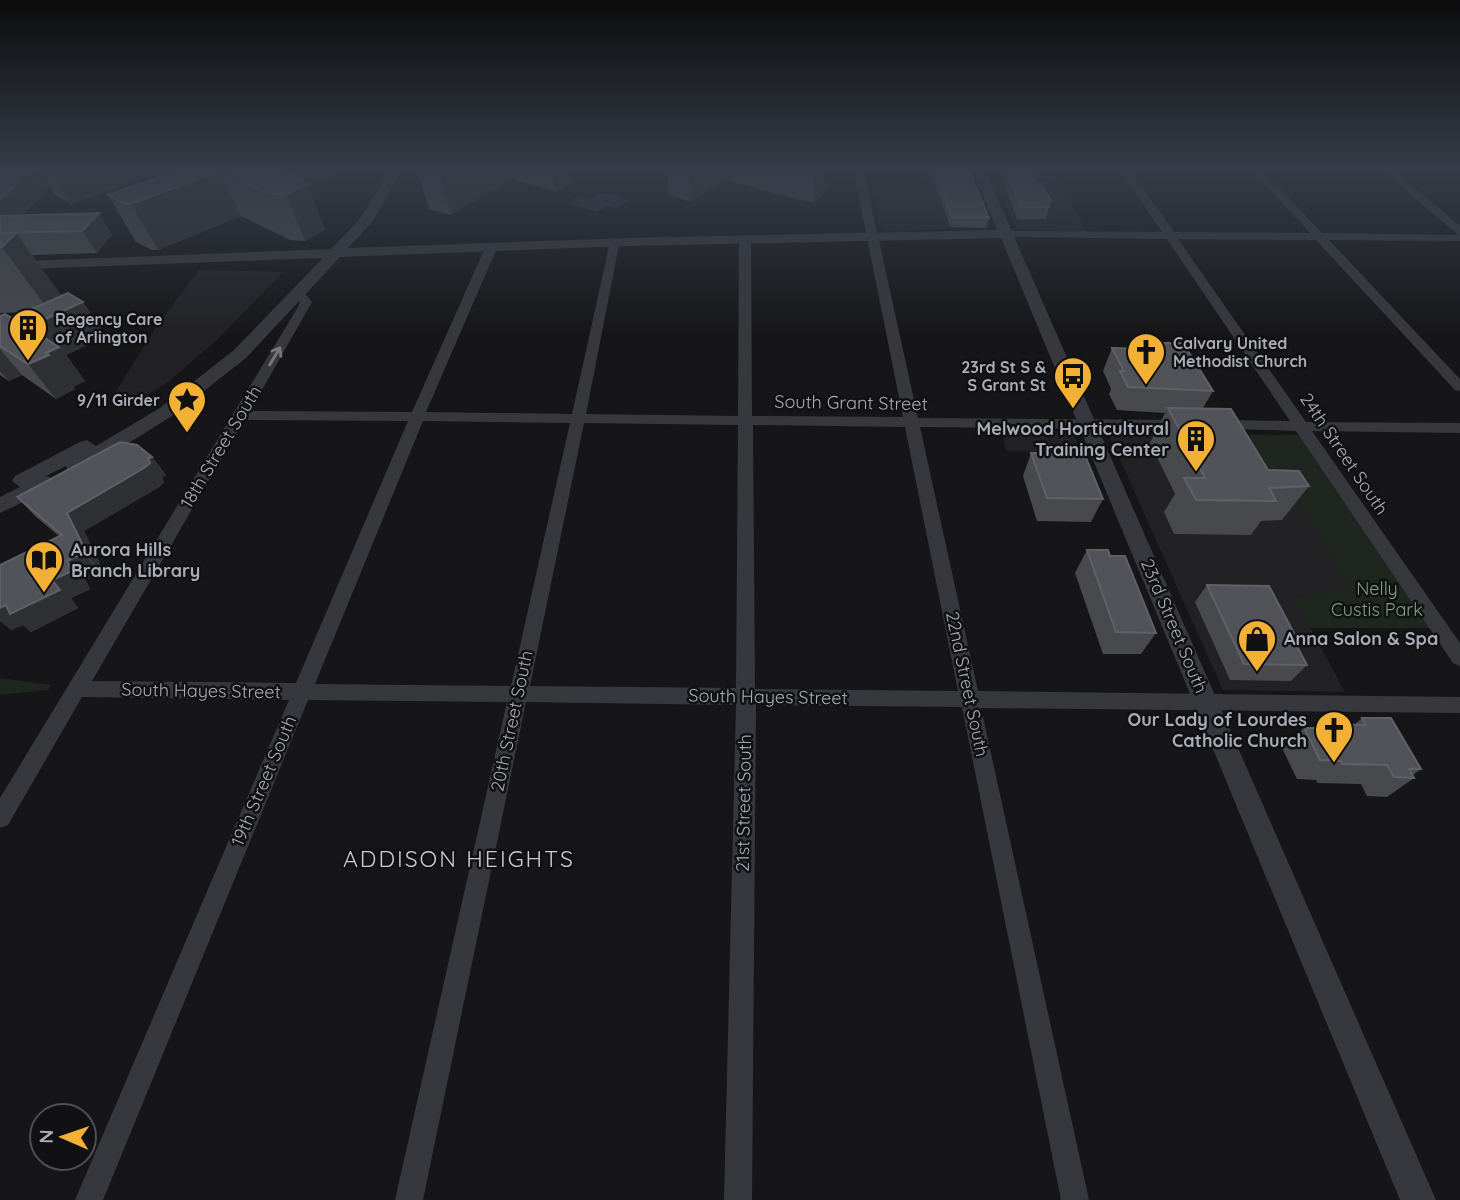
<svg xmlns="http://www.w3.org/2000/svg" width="1460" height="1200" font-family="Quicksand,sans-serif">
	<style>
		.built { fill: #222225 }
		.green { fill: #1e261f }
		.water { fill: #2c353c }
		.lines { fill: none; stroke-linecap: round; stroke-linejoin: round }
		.minor { fill: #37383d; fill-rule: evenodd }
		.tertiary { fill: #37383d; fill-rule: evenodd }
		.wall { fill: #47494d }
		.shaded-wall { fill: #2f3033 }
		.building { fill: #525359; stroke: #5f6168; stroke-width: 2 }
		.oneway { stroke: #757881 }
		.labels { text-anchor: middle; stroke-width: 5; stroke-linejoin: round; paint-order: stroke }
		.far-poi-label { font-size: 16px; font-weight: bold; fill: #a8adb8; stroke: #111113; text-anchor: start }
		.street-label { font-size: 18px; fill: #a8adb8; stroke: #111113 }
		.poi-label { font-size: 18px; font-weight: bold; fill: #a8adb8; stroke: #111113; text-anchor: end }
		.park-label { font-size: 18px; fill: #7fa381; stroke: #111113 }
		.near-neighbourhood-label { font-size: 23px; letter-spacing: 2px; fill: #c9ccd4; stroke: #111113 }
	</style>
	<rect width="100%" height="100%" fill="#161618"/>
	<g class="built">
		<polygon points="925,168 967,168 991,227 887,231 879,228 872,182 928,183"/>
		<polygon points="990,168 1052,168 1087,232 1017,229"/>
		<polygon points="199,270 283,272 217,340 168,382 131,405 110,401 156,327"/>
		<polygon points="1000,428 1073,433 1082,453 1007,451"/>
		<polygon points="1112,434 1221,434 1281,473 1351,588 1294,598 1345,692 1223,690 1109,435"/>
	</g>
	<g class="green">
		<polygon points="1221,434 1299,435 1430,628 1310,628 1293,598 1350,588 1281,473 1243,472"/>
		<polygon points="0,678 51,685 48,690 0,695"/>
	</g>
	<polygon class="water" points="602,192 629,200 616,208 607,206 598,212 568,203 577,197 590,200"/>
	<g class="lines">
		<g class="minor">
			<path d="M853 168H863L918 418 1182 420 1189 425 1182 430 920 427 978 691 1460 697V713L981 708 1089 1200H1061L962 707 756 705 752 1200H724L736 705 526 702 423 1200H395L507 702 308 700 103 1200H75L289 700 82 697 8 825 0 828V798L298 307 300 302 293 294 295 291H303L312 302 250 411 412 412 485 248 491 245 497 248 426 412 572 414 610 242 620 240 586 414 738 416 739 239 745 236 751 239 752 416 903 417ZM244 420 408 421 296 683 92 681ZM423 421 570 423 511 686 315 684ZM584 423 738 425 736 688 530 686ZM753 425 905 427 958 691 755 689Z"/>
			<polygon points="1119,168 1129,168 1174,232 1310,233 1250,168 1260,168 1322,233 1458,235 1380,168 1391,168 1460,226 1460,241 1329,240 1460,379 1460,391 1455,390 1316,240 1178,239 1306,422 1460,423 1460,433 1312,431 1460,643 1460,666 1453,663 1296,431 1212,428 1210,425 1212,422 1217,420 1290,421 1167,239 1006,237 1001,234 1006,231 1162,232"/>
		</g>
		<polygon class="tertiary" points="391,168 403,168 373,221 348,248 628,238 997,230 972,168 984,168 1436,1200 1400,1200 1001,238 628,246 340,257 246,358 172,416 82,472 68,472 66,466 46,476 52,478 55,483 52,488 0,513 0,497 20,487 12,481 15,476 80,442 87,440 96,446 160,408 234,350 323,258 0,270 0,262 331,249 360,219"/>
	</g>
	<g class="wall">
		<polygon points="0,168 345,168 346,171 308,187 325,230 305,241 290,240 241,216 158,250 152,250 136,242 108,195 160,177 155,174 71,204 55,195 50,187 21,216 112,234 97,253 32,255 61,296 83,302 106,336 66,355 85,381 73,387 75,389 56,399 22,375 9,381 0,375 0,316 12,318 26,312 0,313"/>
		<polygon points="417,168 572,168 574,182 557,192 512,179 451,215 429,209"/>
		<polygon points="667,168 828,168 826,193 813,203 725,180 691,202 669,195"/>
		<polygon points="930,168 968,168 989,218 986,228 950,227"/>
		<polygon points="999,168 1029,168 1038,184 1051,201 1046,219 1017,219"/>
		<polygon points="1145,343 1213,391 1203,408 1268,470 1309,486 1282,520 1261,521 1251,535 1174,534 1164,512 1175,494 1150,443 1165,413 1117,410 1109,394 1111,389 1103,371 1112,348 1143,349"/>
		<polygon points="1031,453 1103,499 1091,522 1037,521 1023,476"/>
		<polygon points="152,457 166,475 162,477 164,482 159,487 84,531 106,576 101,572 85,579 90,589 71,598 78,608 31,632 23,625 11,630 4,563 60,537 35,516 17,497"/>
		<polygon points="1087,550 1156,633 1141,654 1103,654 1075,573"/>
		<polygon points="1207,585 1295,635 1293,638 1307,665 1291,681 1230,680 1195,602"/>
		<polygon points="1362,718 1421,769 1413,775 1414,778 1387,797 1367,796 1361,784 1318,783 1316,780 1297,779 1282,748 1304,728 1318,728 1322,724 1354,725"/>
	</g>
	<g class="shaded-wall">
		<polygon points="35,168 38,168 50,187 3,234 0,234 0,200"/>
		<polygon points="48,168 152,168 155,174 71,204"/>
		<polygon points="180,168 213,168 220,171 241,216 158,250 131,204 187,183"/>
		<polygon points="257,168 345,168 346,171 308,187 325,230 305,241 286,195"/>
		<polygon points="438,168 510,168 512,179 451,215"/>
		<polygon points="553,168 572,168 574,182 557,192"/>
		<polygon points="690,168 725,168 725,180 691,202"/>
		<polygon points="815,168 828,168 826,193 813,203"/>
		<polygon points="99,213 112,234 97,253 82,231"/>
		<polygon points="16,233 62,296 49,311 2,247"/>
		<polygon points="83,302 106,336 66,355 85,381 73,387 75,389 56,399 28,364 28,327"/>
		<polygon points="0,349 22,375 9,381 0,371"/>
		<polygon points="152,457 166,475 162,477 164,482 159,487 84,531 106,576 89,558 67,513"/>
		<polygon points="83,553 101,572 85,579 90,589 71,598 78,608 31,632 23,625 11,630 0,621 0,608 52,580 67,561"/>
	</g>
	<g class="building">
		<polygon points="0,168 35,168 0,200"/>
		<polygon points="184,168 276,168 303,180 300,181 307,184 286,195 270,194 220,171 131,204 125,204 108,195"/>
		<polygon points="934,168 968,168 989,218 952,218"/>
		<polygon points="1006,168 1029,168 1038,184 1042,184 1051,201 1046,201 1049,207 1021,207"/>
		<polygon points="99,213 82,231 0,233 0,216"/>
		<polygon points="0,233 16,233 2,247 0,247"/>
		<polygon points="68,293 83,302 28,327 59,347 46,353 49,355 28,364 0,346 0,316 5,314 12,318"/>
		<polygon points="1145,343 1183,343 1213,391 1128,387 1120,371 1124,371 1112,348 1149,349"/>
		<polygon points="1168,408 1231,409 1268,470 1299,471 1309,486 1269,488 1276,501 1196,500 1184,478 1205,478"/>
		<polygon points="120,442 137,445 152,457 148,458 150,463 144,468 67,513 89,558 83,553 67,561 72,571 52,580 60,590 10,614 6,605 0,608 0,565 62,535 17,497"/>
		<polygon points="1031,453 1084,453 1103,499 1047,498"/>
		<polygon points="1087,550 1108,550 1110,556 1125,556 1156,633 1116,632"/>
		<polygon points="1207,585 1269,586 1295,635 1291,635 1307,665 1244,664"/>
		<polygon points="1362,718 1391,718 1421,769 1409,769 1414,778 1394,777 1387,765 1342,764 1341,761 1320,760 1304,728 1324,728 1322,724 1366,725"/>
	</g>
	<defs><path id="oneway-shaft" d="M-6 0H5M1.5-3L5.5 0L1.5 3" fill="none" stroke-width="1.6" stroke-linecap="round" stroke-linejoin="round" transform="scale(1.75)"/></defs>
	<use class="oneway" href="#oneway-shaft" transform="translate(275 356) rotate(-59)"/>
	<linearGradient id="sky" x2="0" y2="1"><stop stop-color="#0c0c0d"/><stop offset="0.5" stop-color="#363c48"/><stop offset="1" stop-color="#363c48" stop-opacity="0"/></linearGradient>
	<rect width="1460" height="336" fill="url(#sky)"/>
	<defs>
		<symbol id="building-pin" viewBox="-11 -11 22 30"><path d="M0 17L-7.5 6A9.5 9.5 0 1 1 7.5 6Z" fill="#f2b134" stroke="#111113"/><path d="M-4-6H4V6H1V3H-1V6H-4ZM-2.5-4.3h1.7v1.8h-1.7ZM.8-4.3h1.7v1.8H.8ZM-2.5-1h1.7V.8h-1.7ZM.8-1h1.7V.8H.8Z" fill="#111"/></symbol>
		<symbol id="church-pin" viewBox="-11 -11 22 30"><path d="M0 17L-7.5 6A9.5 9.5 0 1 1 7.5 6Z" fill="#f2b134" stroke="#111113"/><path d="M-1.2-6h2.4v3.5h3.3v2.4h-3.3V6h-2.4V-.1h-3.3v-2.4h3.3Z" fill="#111"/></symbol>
		<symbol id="bus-pin" viewBox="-11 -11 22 30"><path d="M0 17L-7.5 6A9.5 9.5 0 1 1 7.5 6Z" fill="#f2b134" stroke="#111113"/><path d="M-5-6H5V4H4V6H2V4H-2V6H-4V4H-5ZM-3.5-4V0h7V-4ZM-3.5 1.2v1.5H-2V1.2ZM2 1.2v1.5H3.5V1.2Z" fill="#111"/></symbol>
		<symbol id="sight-pin" viewBox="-11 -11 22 30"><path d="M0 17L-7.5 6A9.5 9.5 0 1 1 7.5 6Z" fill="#f2b134" stroke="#111113"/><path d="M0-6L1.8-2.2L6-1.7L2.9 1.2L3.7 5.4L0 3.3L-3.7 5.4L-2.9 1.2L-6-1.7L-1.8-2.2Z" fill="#111"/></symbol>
		<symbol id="library-pin" viewBox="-11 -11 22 30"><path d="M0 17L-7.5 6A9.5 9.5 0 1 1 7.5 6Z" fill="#f2b134" stroke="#111113"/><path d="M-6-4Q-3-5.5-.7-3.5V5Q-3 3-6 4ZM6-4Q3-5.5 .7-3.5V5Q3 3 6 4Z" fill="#111"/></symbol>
		<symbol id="shop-pin" viewBox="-11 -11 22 30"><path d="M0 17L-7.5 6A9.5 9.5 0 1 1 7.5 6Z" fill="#f2b134" stroke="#111113"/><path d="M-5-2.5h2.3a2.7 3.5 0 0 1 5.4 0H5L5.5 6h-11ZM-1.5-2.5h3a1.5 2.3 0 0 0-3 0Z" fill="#111"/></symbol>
	</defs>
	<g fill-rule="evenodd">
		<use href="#building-pin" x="6" y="306" width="44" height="60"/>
		<use href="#church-pin" x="1124" y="330" width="44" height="60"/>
		<use href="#bus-pin" x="1051" y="354" width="44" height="60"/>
		<use href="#sight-pin" x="165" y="378" width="44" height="60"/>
		<use href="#building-pin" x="1174" y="417" width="44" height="60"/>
		<use href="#library-pin" x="22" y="538" width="44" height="60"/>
		<use href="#shop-pin" x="1235" y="617" width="44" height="60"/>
		<use href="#church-pin" x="1312" y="708" width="44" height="60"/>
	</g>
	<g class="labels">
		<g class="far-poi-label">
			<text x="55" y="325">Regency Care<tspan x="55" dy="18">of Arlington</tspan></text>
			<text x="1173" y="349">Calvary United<tspan x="1173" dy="18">Methodist Church</tspan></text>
			<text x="1046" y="373" text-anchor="end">23rd St S &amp;<tspan x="1046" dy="18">S Grant St</tspan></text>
			<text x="160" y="406" text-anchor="end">9/11 Girder</text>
		</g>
		<g class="street-label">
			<text transform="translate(851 403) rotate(1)" y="6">South Grant Street</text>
			<text transform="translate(221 447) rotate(-59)" y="6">18th Street South</text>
			<text transform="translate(1344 454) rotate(56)" y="6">24th Street South</text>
			<text transform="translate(1174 626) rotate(67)" y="6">23rd Street South</text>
			<text transform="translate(967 684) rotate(78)" y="6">22nd Street South</text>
			<text transform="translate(201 691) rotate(1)" y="6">South Hayes Street</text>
			<text transform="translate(768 697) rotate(1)" y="6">South Hayes Street</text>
			<text transform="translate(512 721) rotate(-78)" y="6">20th Street South</text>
			<text transform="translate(264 781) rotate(-67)" y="6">19th Street South</text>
			<text transform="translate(744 803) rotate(-89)" y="6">21st Street South</text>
		</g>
		<g class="poi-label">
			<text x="1169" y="435">Melwood Horticultural<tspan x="1169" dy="21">Training Center</tspan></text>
			<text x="71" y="556" text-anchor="start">Aurora Hills<tspan x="71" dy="21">Branch Library</tspan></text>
			<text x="1284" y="645" text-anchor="start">Anna Salon &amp; Spa</text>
			<text x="1307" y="726">Our Lady of Lourdes<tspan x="1307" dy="21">Catholic Church</tspan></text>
		</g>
		<g class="park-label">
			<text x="1377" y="595">Nelly<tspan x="1377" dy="21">Custis Park</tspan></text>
		</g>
		<g class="near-neighbourhood-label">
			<text x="459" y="867">ADDISON HEIGHTS</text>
		</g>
	</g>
	<g transform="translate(63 1137) rotate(272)"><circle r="33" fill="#111113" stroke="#4d4f55" stroke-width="2"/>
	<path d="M0-5L12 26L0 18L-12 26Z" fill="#f2b134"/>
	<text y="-10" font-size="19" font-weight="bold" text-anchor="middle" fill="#a8adb8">N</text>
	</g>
</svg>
